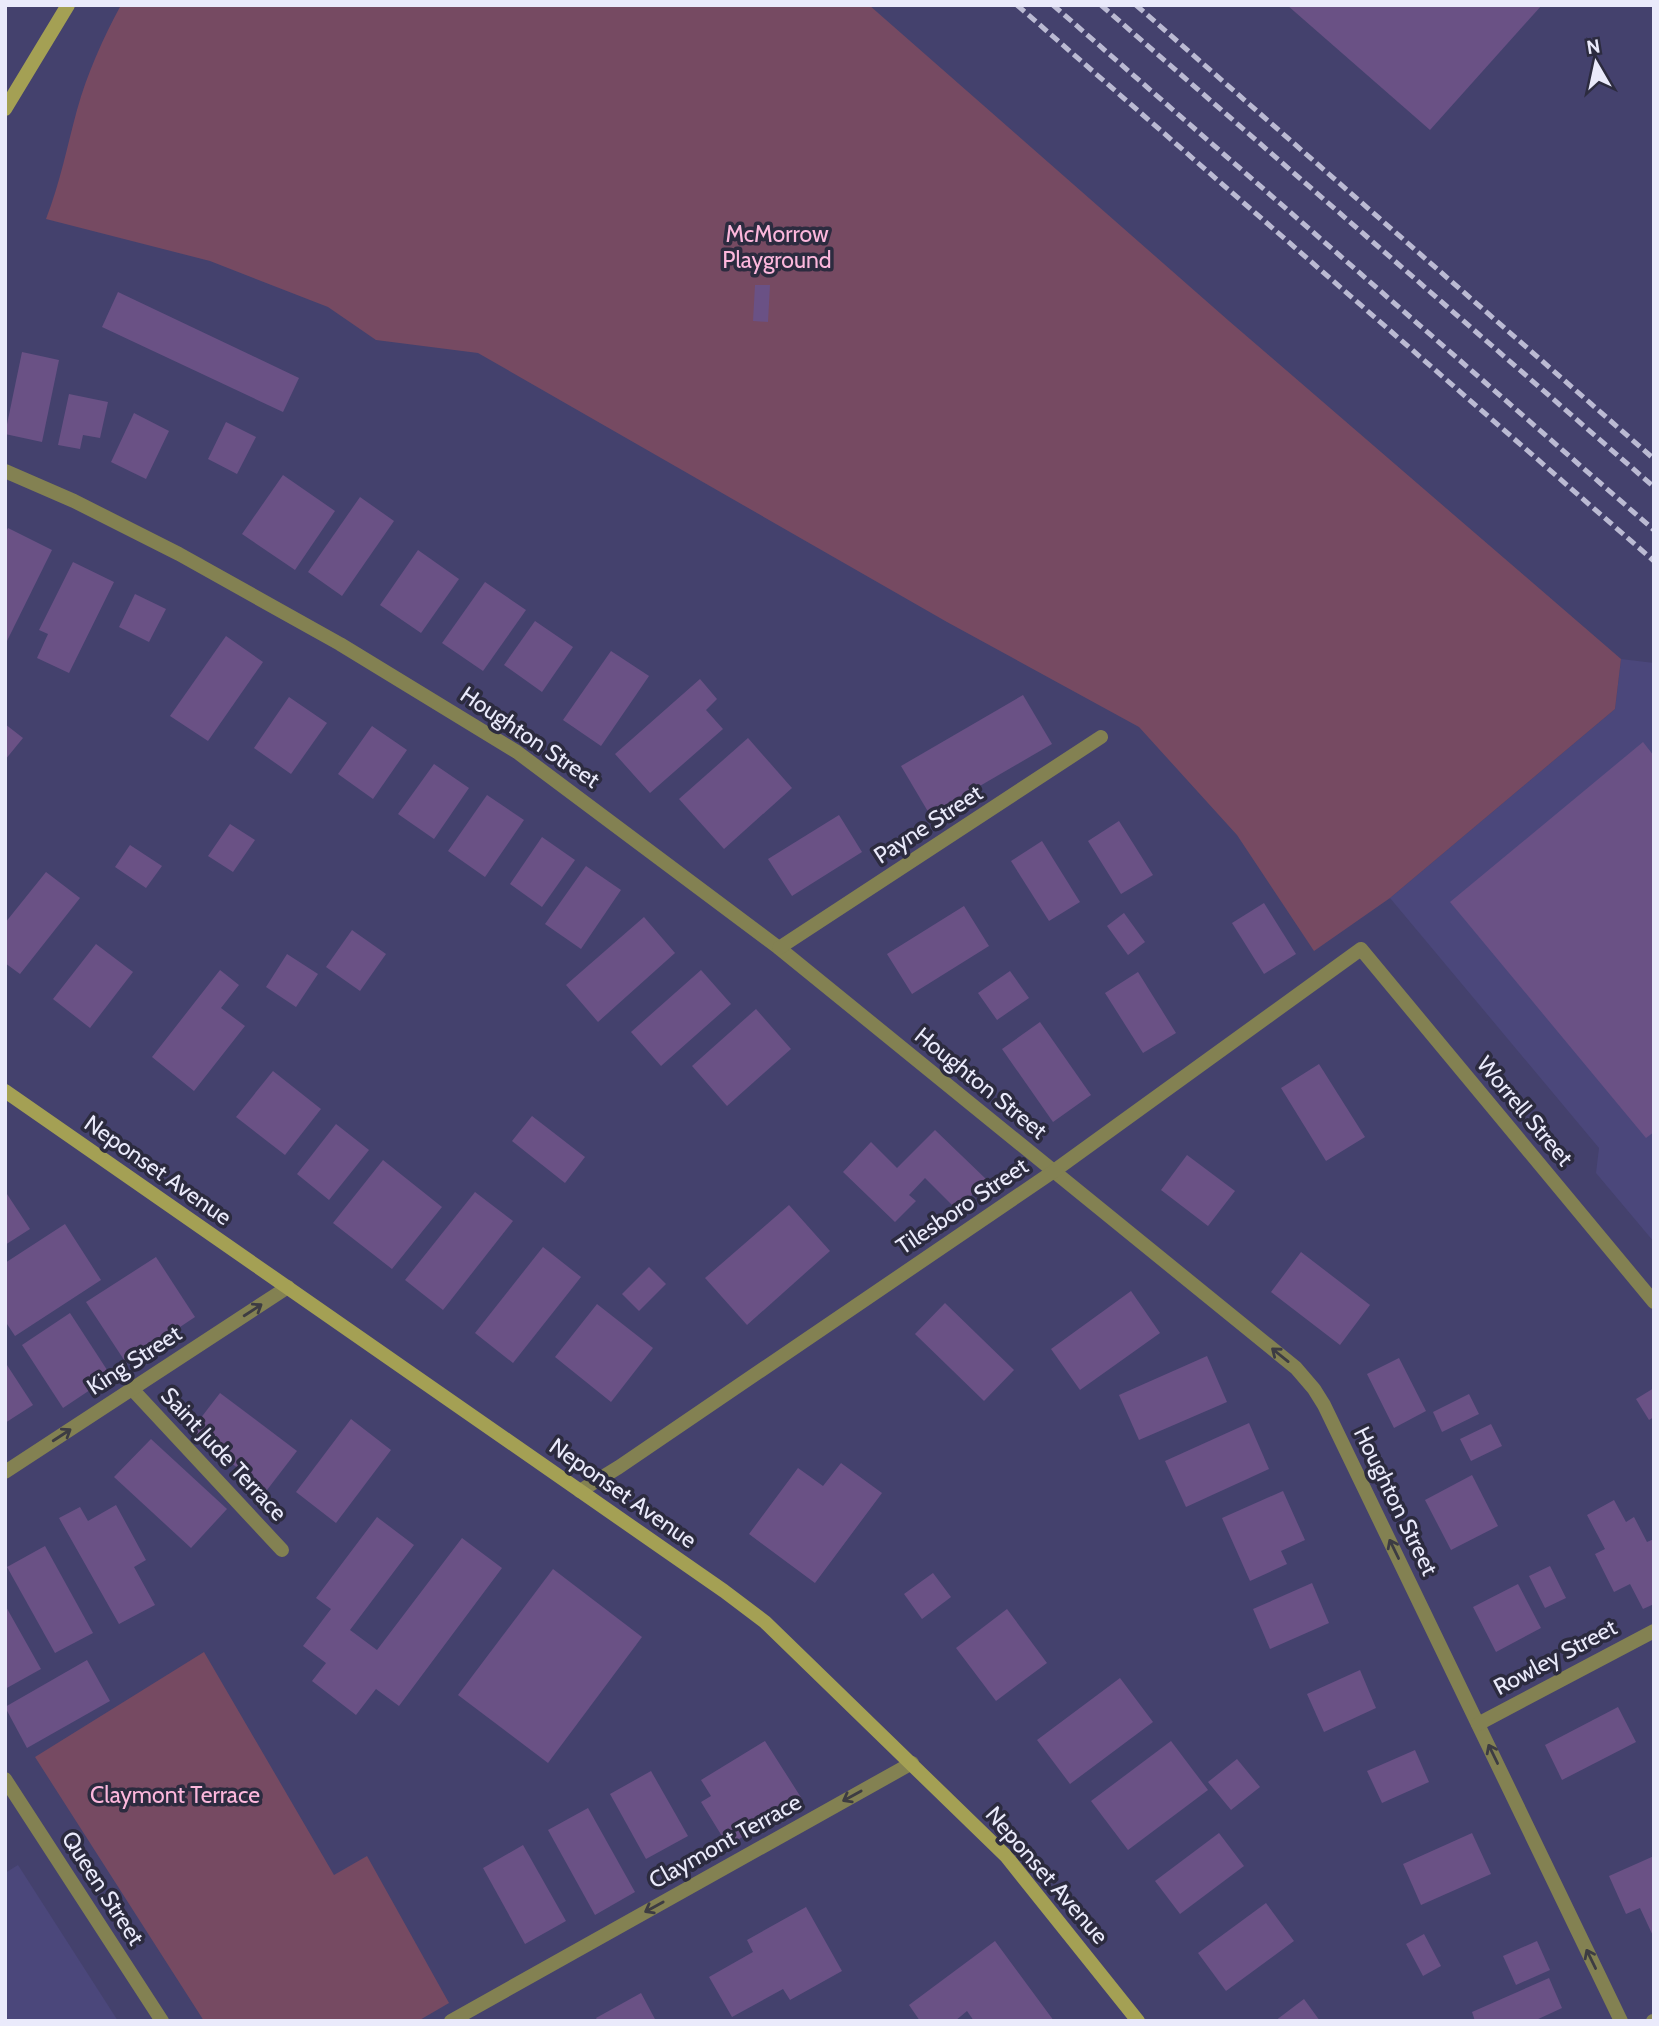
<svg xmlns="http://www.w3.org/2000/svg" width="1659" height="2026" font-family="Cabin,sans-serif">
	<style>
		.built { fill: #4b477b }
		.green { fill: #764a62 }
		.building { fill: #6a5185 }
		.lines { fill: none; stroke-linecap: round; stroke-linejoin: round }
		.minor { stroke: #838152; stroke-width: 14 }
		.tertiary { stroke: #838152; stroke-width: 14 }
		.secondary { stroke: #a4a054; stroke-width: 14 }
		.rail { stroke: #bbbad3; stroke-width: 5; stroke-dasharray: 10 5; stroke-linecap: butt }
		.oneway { stroke: #3d3c43 }
		.labels { text-anchor: middle; stroke-width: 7; stroke-linejoin: round; paint-order: stroke }
		.park-label { font-size: 23px; fill: #fcb7dc; stroke: #2c2b3f }
		.street-label { font-size: 23px; fill: #eaeafb; stroke: #2c2b3f }
	</style>
	<rect width="100%" height="100%" fill="#44416d"/>
	<g class="built">
		<polygon points="1621,659 1654,663 1654,1242 1596,1173 1599,1148 1390,898 1615,709"/>
		<polygon points="18,1865 118,2021 5,2021 5,1873"/>
	</g>
	<g class="green">
		<path d="M121 5H869L1229 321 1621 659 1615 709 1390 898 1314 951 1237 835 1139 727 947 622 478 353 376 340 328 307 210 261 46 219C60 183 67 147 77 110 87 74 103 38 121 5Z"/>
		<polygon points="204,1652 334,1875 367,1856 449,2003 418,2021 204,2021 35,1757"/>
	</g>
	<g class="building">
		<polygon points="1287,5 1542,5 1430,130"/>
		<polygon points="755,285 770,285 768,322 753,321"/>
		<polygon points="118,292 299,378 283,412 102,327"/>
		<polygon points="22,352 59,360 42,442 5,434"/>
		<polygon points="69,394 108,402 100,438 83,435 80,449 58,445"/>
		<polygon points="134,413 169,431 146,479 111,462"/>
		<polygon points="226,422 256,437 237,474 208,459"/>
		<polygon points="283,475 335,511 295,570 242,534"/>
		<polygon points="360,497 394,521 342,596 308,572"/>
		<polygon points="8,528 52,550 5,645 5,534"/>
		<polygon points="418,550 459,579 421,633 380,605"/>
		<polygon points="73,562 114,582 69,673 37,658 48,634 39,630"/>
		<polygon points="485,582 526,610 483,671 442,643"/>
		<polygon points="135,594 166,609 149,642 119,627"/>
		<polygon points="535,621 573,647 542,692 504,665"/>
		<polygon points="226,636 263,662 208,741 170,716"/>
		<polygon points="611,651 649,676 601,746 563,720"/>
		<polygon points="700,679 717,699 706,710 723,729 650,793 615,754"/>
		<polygon points="1023,695 1052,744 930,815 901,766"/>
		<polygon points="289,697 327,723 291,774 254,748"/>
		<polygon points="5,724 23,738 5,760"/>
		<polygon points="372,726 407,750 373,799 338,774"/>
		<polygon points="748,738 792,788 724,849 679,799"/>
		<polygon points="1643,742 1654,756 1654,1132 1646,1138 1450,902"/>
		<polygon points="434,764 469,788 434,839 398,814"/>
		<polygon points="487,795 524,820 485,877 448,851"/>
		<polygon points="839,815 862,852 792,896 768,859"/>
		<polygon points="1119,821 1153,875 1121,894 1088,841"/>
		<polygon points="230,824 255,840 233,872 208,856"/>
		<polygon points="542,837 575,860 542,907 510,884"/>
		<polygon points="1042,841 1080,902 1049,921 1011,861"/>
		<polygon points="130,845 162,866 146,888 115,867"/>
		<polygon points="586,866 621,890 581,949 545,924"/>
		<polygon points="46,872 80,898 20,974 5,963 5,923"/>
		<polygon points="1264,903 1296,954 1264,974 1232,923"/>
		<polygon points="964,906 989,946 912,994 887,954"/>
		<polygon points="1124,913 1145,942 1128,955 1107,926"/>
		<polygon points="644,917 675,953 598,1022 566,985"/>
		<polygon points="352,930 386,954 360,991 326,967"/>
		<polygon points="96,944 133,972 90,1028 53,999"/>
		<polygon points="287,954 318,974 296,1007 266,987"/>
		<polygon points="220,970 239,985 221,1008 245,1026 194,1091 152,1057"/>
		<polygon points="701,970 731,1004 661,1066 631,1032"/>
		<polygon points="1010,971 1029,998 997,1020 978,993"/>
		<polygon points="1138,972 1176,1033 1143,1053 1105,993"/>
		<polygon points="756,1009 791,1049 727,1106 692,1066"/>
		<polygon points="1040,1022 1091,1095 1053,1122 1002,1049"/>
		<polygon points="1319,1064 1365,1137 1326,1161 1281,1088"/>
		<polygon points="273,1071 321,1109 285,1155 236,1117"/>
		<polygon points="532,1116 585,1157 565,1183 512,1141"/>
		<polygon points="336,1124 369,1150 329,1200 297,1174"/>
		<polygon points="935,1130 987,1180 957,1210 925,1178 909,1195 916,1201 895,1222 843,1172 871,1142 897,1168"/>
		<polygon points="1187,1155 1235,1191 1208,1226 1161,1190"/>
		<polygon points="383,1160 442,1207 392,1269 333,1223"/>
		<polygon points="5,1191 30,1229 5,1245"/>
		<polygon points="475,1192 513,1221 443,1310 405,1280"/>
		<polygon points="789,1205 830,1251 747,1325 705,1278"/>
		<polygon points="65,1224 101,1280 15,1336 5,1321 5,1263"/>
		<polygon points="543,1247 581,1277 513,1363 475,1333"/>
		<polygon points="1301,1252 1370,1305 1340,1345 1271,1292"/>
		<polygon points="156,1257 195,1317 126,1363 86,1302"/>
		<polygon points="649,1267 666,1284 639,1311 622,1294"/>
		<polygon points="1131,1291 1160,1333 1080,1390 1051,1349"/>
		<polygon points="945,1303 1014,1370 984,1401 915,1334"/>
		<polygon points="597,1304 653,1348 611,1402 555,1357"/>
		<polygon points="70,1313 111,1376 63,1408 22,1345"/>
		<polygon points="1207,1356 1227,1402 1139,1440 1119,1395"/>
		<polygon points="1399,1358 1426,1411 1394,1428 1367,1374"/>
		<polygon points="5,1362 33,1405 5,1423"/>
		<polygon points="1654,1388 1654,1417 1649,1420 1636,1399"/>
		<polygon points="220,1393 297,1451 267,1490 190,1432"/>
		<polygon points="1469,1394 1479,1414 1442,1432 1433,1412"/>
		<polygon points="351,1419 391,1450 336,1523 296,1492"/>
		<polygon points="1249,1423 1269,1469 1186,1507 1165,1461"/>
		<polygon points="1491,1424 1502,1446 1471,1461 1460,1439"/>
		<polygon points="151,1439 227,1509 191,1548 114,1477"/>
		<polygon points="841,1463 882,1493 815,1583 749,1534 798,1468 823,1486"/>
		<polygon points="1472,1475 1498,1526 1451,1550 1425,1500"/>
		<polygon points="1283,1491 1305,1540 1281,1551 1287,1564 1250,1581 1222,1518"/>
		<polygon points="1614,1500 1626,1522 1634,1517 1647,1542 1654,1539 1654,1604 1643,1609 1630,1584 1614,1592 1595,1554 1605,1549 1587,1515"/>
		<polygon points="116,1505 146,1560 134,1567 155,1605 119,1624 59,1518 80,1507 88,1521"/>
		<polygon points="377,1517 414,1545 350,1630 377,1650 462,1538 502,1568 399,1706 376,1689 356,1715 312,1681 326,1663 303,1646 331,1609 316,1598"/>
		<polygon points="45,1546 93,1633 55,1653 7,1567"/>
		<polygon points="1550,1566 1566,1598 1545,1608 1529,1576"/>
		<polygon points="553,1569 642,1637 548,1763 458,1695"/>
		<polygon points="933,1573 951,1597 922,1619 904,1594"/>
		<polygon points="1312,1583 1329,1623 1270,1649 1253,1609"/>
		<polygon points="1518,1584 1541,1628 1496,1652 1473,1607"/>
		<polygon points="5,1605 41,1669 5,1689"/>
		<polygon points="1007,1609 1047,1663 996,1701 956,1648"/>
		<polygon points="87,1660 110,1701 27,1748 5,1707"/>
		<polygon points="1360,1670 1376,1708 1324,1732 1307,1694"/>
		<polygon points="1120,1678 1153,1722 1070,1784 1037,1740"/>
		<polygon points="1618,1707 1636,1742 1562,1780 1545,1745"/>
		<polygon points="765,1741 802,1799 728,1846 701,1802 711,1796 701,1780"/>
		<polygon points="1171,1741 1208,1790 1128,1850 1091,1801"/>
		<polygon points="1415,1750 1429,1782 1382,1803 1367,1771"/>
		<polygon points="1237,1759 1260,1787 1231,1810 1208,1782"/>
		<polygon points="651,1771 688,1836 646,1859 610,1794"/>
		<polygon points="588,1808 635,1892 595,1915 548,1830"/>
		<polygon points="1219,1833 1244,1866 1180,1914 1155,1881"/>
		<polygon points="1472,1833 1491,1874 1421,1905 1403,1864"/>
		<polygon points="523,1845 566,1921 525,1944 483,1868"/>
		<polygon points="1654,1856 1654,1938 1640,1908 1626,1914 1609,1876"/>
		<polygon points="1266,1903 1294,1941 1226,1991 1198,1953"/>
		<polygon points="806,1907 842,1971 790,2000 783,1989 732,2017 709,1977 753,1952 747,1940"/>
		<polygon points="1424,1934 1441,1966 1423,1976 1406,1944"/>
		<polygon points="995,1941 1054,2021 974,2021 967,2011 955,2021 920,2021 909,2005"/>
		<polygon points="1537,1941 1550,1970 1516,1985 1503,1956"/>
		<polygon points="1549,1978 1562,2008 1534,2021 1475,2021 1472,2012"/>
		<polygon points="641,1993 656,2021 598,2021 596,2018"/>
		<polygon points="1304,1999 1320,2021 1275,2021"/>
	</g>
	<g class="lines">
		<g class="minor">
			<polyline points="5,471 74,501 179,554 340,644 517,752 779,948 1296,1368 1314,1389 1324,1405 1621,2021"/>
			<polyline points="779,948 1101,737"/>
			<polyline points="132,1389 282,1550"/>
			<polyline points="5,1472 288,1287"/>
			<polyline points="580,1491 619,1467 1054,1171 1361,949 1654,1302"/>
			<polyline points="1478,1724 1654,1631"/>
			<polyline points="5,1779 162,2021"/>
			<polyline points="451,2021 912,1763"/>
		</g>
		<polyline class="tertiary" points="1653,2021 1654,2021"/>
		<g class="secondary">
			<polyline points="5,109 68,5"/>
			<polyline points="5,1091 724,1591 765,1622 1006,1856 1138,2021"/>
		</g>
		<g class="rail">
			<polyline points="1017,5 1654,561"/>
			<polyline points="1053,5 1654,530"/>
			<polyline points="1101,5 1654,487"/>
			<polyline points="1136,5 1654,459"/>
		</g>
	</g>
	<defs><path id="oneway-shaft" d="M-6 0H5M1.5-3L5.5 0L1.5 3" fill="none" stroke-width="1.6" stroke-linecap="round" stroke-linejoin="round" transform="scale(1.75)"/></defs>
	<g class="oneway">
		<use href="#oneway-shaft" transform="translate(253 1310) rotate(-33)"/>
		<use href="#oneway-shaft" transform="translate(1280 1355) rotate(-141)"/>
		<use href="#oneway-shaft" transform="translate(62 1435) rotate(-33)"/>
		<use href="#oneway-shaft" transform="translate(1394 1549) rotate(-116)"/>
		<use href="#oneway-shaft" transform="translate(1493 1754) rotate(-116)"/>
		<use href="#oneway-shaft" transform="translate(852 1796) rotate(151)"/>
		<use href="#oneway-shaft" transform="translate(654 1907) rotate(151)"/>
		<use href="#oneway-shaft" transform="translate(1591 1959) rotate(-116)"/>
	</g>
	<g class="labels">
		<g class="park-label">
			<text x="777" y="242">McMorrow<tspan x="777" dy="26">Playground</tspan></text>
			<text x="175" y="1803">Claymont Terrace</text>
		</g>
		<g class="street-label">
			<text transform="translate(530 737) rotate(34)" y="8">Houghton Street</text>
			<text transform="translate(928 824) rotate(-33)" y="8">Payne Street</text>
			<text transform="translate(981 1083) rotate(39)" y="8">Houghton Street</text>
			<text transform="translate(1525 1111) rotate(50)" y="8">Worrell Street</text>
			<text transform="translate(158 1170) rotate(35)" y="8">Neponset Avenue</text>
			<text transform="translate(962 1206) rotate(-34)" y="8">Tilesboro Street</text>
			<text transform="translate(134 1360) rotate(-33)" y="8">King Street</text>
			<text transform="translate(224 1454) rotate(47)" y="8">Saint Jude Terrace</text>
			<text transform="translate(623 1493) rotate(35)" y="8">Neponset Avenue</text>
			<text transform="translate(1396 1501) rotate(64)" y="8">Houghton Street</text>
			<text transform="translate(1555 1657) rotate(-28)" y="8">Rowley Street</text>
			<text transform="translate(725 1841) rotate(-29)" y="8">Claymont Terrace</text>
			<text transform="translate(1047 1875) rotate(49)" y="8">Neponset Avenue</text>
			<text transform="translate(103 1888) rotate(57)" y="8">Queen Street</text>
		</g>
	</g>
	<rect width="1659" height="2026" fill="none" stroke="#eaeafb" stroke-width="14"/>
	<g transform="translate(1596 63) rotate(351)" stroke="#2c2b3f" stroke-width="5" paint-order="stroke">
	<path d="M0-5L12 26L0 18L-12 26Z" fill="#eaeafb"/>
	<text y="-10" font-size="19" font-weight="bold" text-anchor="middle" fill="#eaeafb">N</text>
	</g>
</svg>
